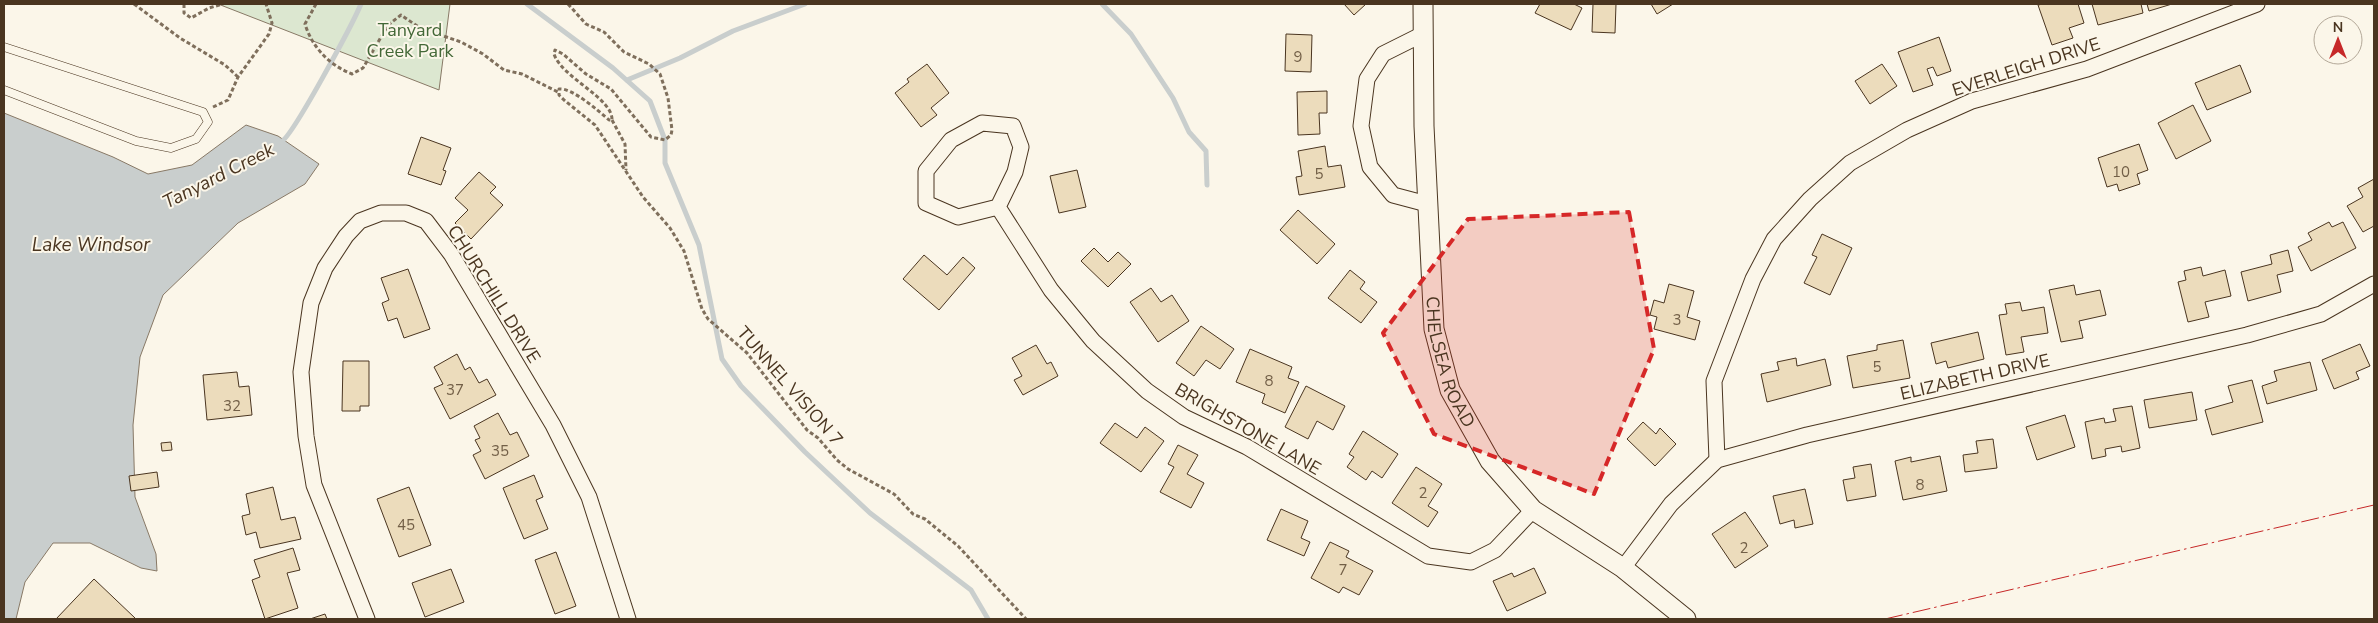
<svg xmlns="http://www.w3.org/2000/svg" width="2378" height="623" font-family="'Nunito Sans',sans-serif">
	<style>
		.green { fill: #dce7d0; stroke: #887966 }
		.water { fill: #c9cecd; stroke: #887966 }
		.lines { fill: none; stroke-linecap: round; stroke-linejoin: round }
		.stream { stroke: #c9cecd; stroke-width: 5 }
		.building { fill: #ecdcbc; stroke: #4a3520 }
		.service-casing { stroke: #4a3520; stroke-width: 9 }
		.minor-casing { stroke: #4a3520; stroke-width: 17 }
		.tertiary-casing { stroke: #4a3520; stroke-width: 21 }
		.path { stroke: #7f6f5c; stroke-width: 3; stroke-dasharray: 4 2.5; stroke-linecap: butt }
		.service { stroke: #fbf6e9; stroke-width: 8 }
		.minor { stroke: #fbf6e9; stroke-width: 15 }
		.tertiary { stroke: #fbf6e9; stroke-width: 19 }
		.power { stroke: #c62828; stroke-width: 1; stroke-dasharray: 18 4 2.5 4; stroke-linecap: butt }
		.marked { fill: #d62828; fill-opacity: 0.2; stroke: #d62828; stroke-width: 4; stroke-dasharray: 10 6; stroke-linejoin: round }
		.labels { text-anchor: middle; stroke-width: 4; stroke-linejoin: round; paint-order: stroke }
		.number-label { font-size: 15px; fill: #725f47 }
		.park-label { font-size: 18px; fill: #436837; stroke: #fbf6e9 }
		.street-label { font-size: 18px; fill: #4a3520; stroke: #fbf6e9 }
		.water-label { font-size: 19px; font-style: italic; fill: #4a3520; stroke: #fbf6e9 }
	</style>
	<rect width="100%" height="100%" fill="#fbf6e9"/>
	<polygon class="green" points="218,4 450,4 439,90"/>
	<polygon class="water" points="4,113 113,157 148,174 192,165 246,125 278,136 319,164 305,184 238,223 163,295 140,357 133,425 135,497 156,554 157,571 141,568 90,543 53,543 25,582 16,619 4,619"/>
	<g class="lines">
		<g class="stream">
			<polyline points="527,4 613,68 650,101 665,140 665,163 699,245 722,359 741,386 805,452 870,513 971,590 988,619"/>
			<polyline points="1102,4 1131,34 1173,98 1189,132 1206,151 1207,185"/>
			<polyline points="627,80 680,58 733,31 805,4"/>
			<path d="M281 142C293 136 353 23 361 4"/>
		</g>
	</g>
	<g class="building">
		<polygon points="1344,4 1366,4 1354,15"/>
		<polygon points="1540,4 1574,4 1582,8 1571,30 1535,13"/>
		<polygon points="1593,4 1616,4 1615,33 1592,32"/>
		<polygon points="1651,4 1673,4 1657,14"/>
		<polygon points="2043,4 2078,4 2084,23 2069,28 2073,38 2052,45 2038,5"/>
		<polygon points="2092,4 2141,4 2143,13 2098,25"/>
		<polygon points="2147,4 2172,4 2149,11"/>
		<polygon points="1286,34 1312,35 1311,72 1285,71"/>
		<polygon points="1939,37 1951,71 1937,76 1933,67 1927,69 1933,85 1913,92 1898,52"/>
		<polygon points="927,64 949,93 931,108 937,115 921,127 895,93 909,82 907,79"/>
		<polygon points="1882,64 1897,86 1870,104 1855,81"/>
		<polygon points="2240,65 2251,92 2207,110 2195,83"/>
		<polygon points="1327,91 1327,113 1319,113 1320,134 1298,135 1297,92"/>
		<polygon points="2193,105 2211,141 2176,159 2158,123"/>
		<polygon points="421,137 451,148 443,170 446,171 441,185 408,174"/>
		<polygon points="2139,144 2148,170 2137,174 2140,184 2119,191 2117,184 2107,187 2098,158"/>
		<polygon points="1325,146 1328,167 1341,165 1345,187 1299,195 1296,177 1302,176 1298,151"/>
		<polygon points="1077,170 1086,207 1059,213 1050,176"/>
		<polygon points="479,172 496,187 490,193 503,205 471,239 455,223 468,210 455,198"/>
		<polygon points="2374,179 2374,226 2363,232 2347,206 2363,197 2358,188"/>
		<polygon points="1298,210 1335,244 1317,264 1280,230"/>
		<polygon points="2329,222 2332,227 2343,222 2356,248 2311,271 2298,247 2312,240 2308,233"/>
		<polygon points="1822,234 1852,248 1830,295 1804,283 1817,257 1812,255"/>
		<polygon points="1094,248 1108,262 1118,252 1131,264 1108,287 1081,261"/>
		<polygon points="2288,250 2293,271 2277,275 2281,292 2248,301 2241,272 2272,264 2270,255"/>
		<polygon points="924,255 947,275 963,257 975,268 939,310 903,279"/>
		<polygon points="2201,267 2203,276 2225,270 2231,296 2205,302 2209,317 2188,322 2178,282 2186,280 2184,271"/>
		<polygon points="408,269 430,329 404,338 397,318 388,321 382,303 389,300 381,278"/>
		<polygon points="1350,270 1365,282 1360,289 1377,302 1361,323 1328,298"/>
		<polygon points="1669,284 1694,291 1687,317 1700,321 1695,340 1654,329 1657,317 1650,315 1654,300 1664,303"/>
		<polygon points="2074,285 2076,295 2100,290 2106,315 2079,321 2083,338 2061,342 2049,290"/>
		<polygon points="1151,288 1161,302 1172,295 1189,321 1158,342 1130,302"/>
		<polygon points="2020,302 2022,311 2044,307 2048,333 2021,337 2024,352 2006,355 1999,315 2007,314 2005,304"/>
		<polygon points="1201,326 1234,349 1220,369 1206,360 1194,376 1176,363"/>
		<polygon points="1978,332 1984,359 1948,368 1946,361 1936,364 1931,343"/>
		<polygon points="1903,340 1910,378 1853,388 1847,356 1877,350 1877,345"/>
		<polygon points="2360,344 2370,366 2356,372 2359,379 2334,389 2322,360"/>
		<polygon points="1036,345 1047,364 1051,362 1058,376 1023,395 1014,380 1022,376 1012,358"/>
		<polygon points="1250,349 1292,367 1288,378 1299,382 1285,413 1262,403 1265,394 1236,382"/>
		<polygon points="457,354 465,370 470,367 479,383 487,379 496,395 450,419 434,388 443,384 434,367"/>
		<polygon points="1796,358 1797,366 1825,359 1831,385 1767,402 1761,374 1779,370 1777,362"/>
		<polygon points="343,361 369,361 369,406 360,406 360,411 342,411"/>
		<polygon points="2310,362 2317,390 2267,404 2262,386 2277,381 2274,371"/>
		<polygon points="237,372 239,387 249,386 252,415 207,420 203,375"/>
		<polygon points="2252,380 2263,422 2212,435 2205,410 2233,402 2228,386"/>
		<polygon points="1306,386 1345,406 1333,430 1317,421 1308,439 1285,427"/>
		<polygon points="2192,392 2197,420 2149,428 2144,400"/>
		<polygon points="2132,406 2140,448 2122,452 2121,446 2105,449 2106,456 2092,459 2085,422 2104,418 2105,423 2116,421 2113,409"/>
		<polygon points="498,413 510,435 517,432 529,456 485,479 473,455 481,451 475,440 480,438 474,426"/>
		<polygon points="2065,415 2075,447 2037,460 2026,427"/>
		<polygon points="1643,422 1656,434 1660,428 1676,444 1655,466 1627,439"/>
		<polygon points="1115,423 1137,438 1145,427 1164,441 1141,472 1100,443"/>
		<polygon points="1363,431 1398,454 1382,478 1372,471 1366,480 1347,467 1354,457 1349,454"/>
		<polygon points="1993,439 1997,468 1965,472 1963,455 1978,453 1976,441"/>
		<polygon points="171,442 172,450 162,451 161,443"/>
		<polygon points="1178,445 1198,455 1187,474 1204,483 1191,508 1160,492 1174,467 1168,464"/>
		<polygon points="1940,456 1947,491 1903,500 1895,461 1911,457 1911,462"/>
		<polygon points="1871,464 1876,496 1847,501 1843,480 1855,478 1853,467"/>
		<polygon points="1416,467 1442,484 1428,506 1438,512 1428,527 1392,503"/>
		<polygon points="157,472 159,487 131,491 129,476"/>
		<polygon points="534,475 543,497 536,500 548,529 524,539 503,488"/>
		<polygon points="273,487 281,520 295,517 301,539 260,548 256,532 246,535 242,516 250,514 246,494"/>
		<polygon points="409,487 431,545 399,557 377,499"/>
		<polygon points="1805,489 1813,524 1795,528 1794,520 1780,524 1773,496"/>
		<polygon points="1281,509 1308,521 1301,538 1310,542 1304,556 1267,540"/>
		<polygon points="1745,512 1768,546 1735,568 1712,534"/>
		<polygon points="1330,542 1349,551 1346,557 1373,571 1359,595 1343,587 1339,593 1311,578"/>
		<polygon points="293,548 300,570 287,573 298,608 265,619 252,580 260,577 254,560"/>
		<polygon points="556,552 576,606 555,614 535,560"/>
		<polygon points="1534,568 1546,593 1507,611 1493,581 1512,573 1514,577"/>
		<polygon points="451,569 464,602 425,617 412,583"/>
		<polygon points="94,579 135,618 134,619 56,619"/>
		<polygon points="325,614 327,619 310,619"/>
	</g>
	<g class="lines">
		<defs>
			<polyline id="service" points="4,47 203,112 208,122 196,139 171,148 136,141 4,90"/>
			<g id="minor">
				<polyline points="1423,34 1383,54 1367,79 1361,126 1370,167 1393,195 1427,204"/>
				<polyline points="998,207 958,217 926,203 926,171 951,140 982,123 1013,126 1021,147 1015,172 998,207 1051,290 1093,341 1147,391 1184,417 1247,447 1428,556 1471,562 1495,550 1533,510"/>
				<polyline points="1717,460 1714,381 1753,279 1774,239 1810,199 1850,163 1907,130 1972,101 2087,69 2257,4"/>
				<polyline points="1623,568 1671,504 1717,460 1807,435 2247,335 2321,314 2374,284"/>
				<polyline points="367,619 314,485 306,436 301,372 311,303 325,268 346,236 360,221 381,213 406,213 426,221 451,254 553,425 589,497 628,619"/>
			</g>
			<g id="tertiary">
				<path id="s1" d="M1423 4 1424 126 1434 329 1450 390 1490 461 1533 510 1623 568 1686 619"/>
			</g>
		</defs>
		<use href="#service" class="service-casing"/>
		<use href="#minor" class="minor-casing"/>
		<use href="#tertiary" class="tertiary-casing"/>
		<g class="path">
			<polyline points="134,4 180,38 225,65 238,77"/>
			<polyline points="184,4 184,13 191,18 209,8 223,4"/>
			<path d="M316 4 305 24C312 47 329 65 352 74L363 68 388 25 401 15 420 28 461 42 483 54 504 70 522 74 558 92"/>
			<path d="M568 4 586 24 604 32 624 52 649 64 660 74 668 98 672 130 671 135 665 140 651 137 611 89 586 74 563 54 555 50 554 54C562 78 613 98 612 120H609C599 111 571 87 559 89V95L564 100 595 125 643 197 670 228 684 251 702 309 708 319 747 353 807 430 818 438 837 460 848 469 894 494 913 514 925 519 958 546 1026 619"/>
			<polyline points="213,107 228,100 238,77 269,34 272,23 266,4"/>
			<polyline points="612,120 625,144 626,170"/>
		</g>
		<use href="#service" class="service"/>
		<use href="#minor" class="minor"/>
		<use href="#tertiary" class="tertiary"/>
		<polyline class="power" points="1885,619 2374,505"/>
	</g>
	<path class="marked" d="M1629 212 1654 349 1594 494 1434 434 1383 333 1468 219Z"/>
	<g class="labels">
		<g class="number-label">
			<text x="1298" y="62">9</text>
			<text x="2121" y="177">10</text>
			<text x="1319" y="179">5</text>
			<text x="1677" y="325">3</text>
			<text x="1877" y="372">5</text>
			<text x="1269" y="386">8</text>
			<text x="455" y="395">37</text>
			<text x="232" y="411">32</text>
			<text x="500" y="456">35</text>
			<text x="1920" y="490">8</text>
			<text x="1423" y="498">2</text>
			<text x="406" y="530">45</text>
			<text x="1744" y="553">2</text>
			<text x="1343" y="575">7</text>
		</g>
		<g class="park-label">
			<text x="410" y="36">Tanyard<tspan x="410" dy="21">Creek Park</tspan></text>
		</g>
		<g class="street-label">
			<text transform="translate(2026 67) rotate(-18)" y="6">EVERLEIGH DRIVE</text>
			<text transform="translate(494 294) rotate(58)" y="6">CHURCHILL DRIVE</text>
			<text dy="6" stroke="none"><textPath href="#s1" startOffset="361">CHELSEA ROAD</textPath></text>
			<text transform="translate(1975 377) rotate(-13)" y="6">ELIZABETH DRIVE</text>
			<text transform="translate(790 386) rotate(49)" y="6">TUNNEL VISION 7</text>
			<text transform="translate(1248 429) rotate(30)" y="6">BRIGHSTONE LANE</text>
		</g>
		<g class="water-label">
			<text transform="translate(218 175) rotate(-27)" y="7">Tanyard Creek</text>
			<text x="91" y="251">Lake Windsor</text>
		</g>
	</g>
	<rect width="2378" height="623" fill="none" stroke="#4a3520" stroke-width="10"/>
	<g transform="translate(2338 40)"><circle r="24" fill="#fbf6e9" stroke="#b4a999"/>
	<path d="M0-4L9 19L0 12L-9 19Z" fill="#c62828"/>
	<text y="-8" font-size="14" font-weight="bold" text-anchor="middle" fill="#4a3520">N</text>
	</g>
</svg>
